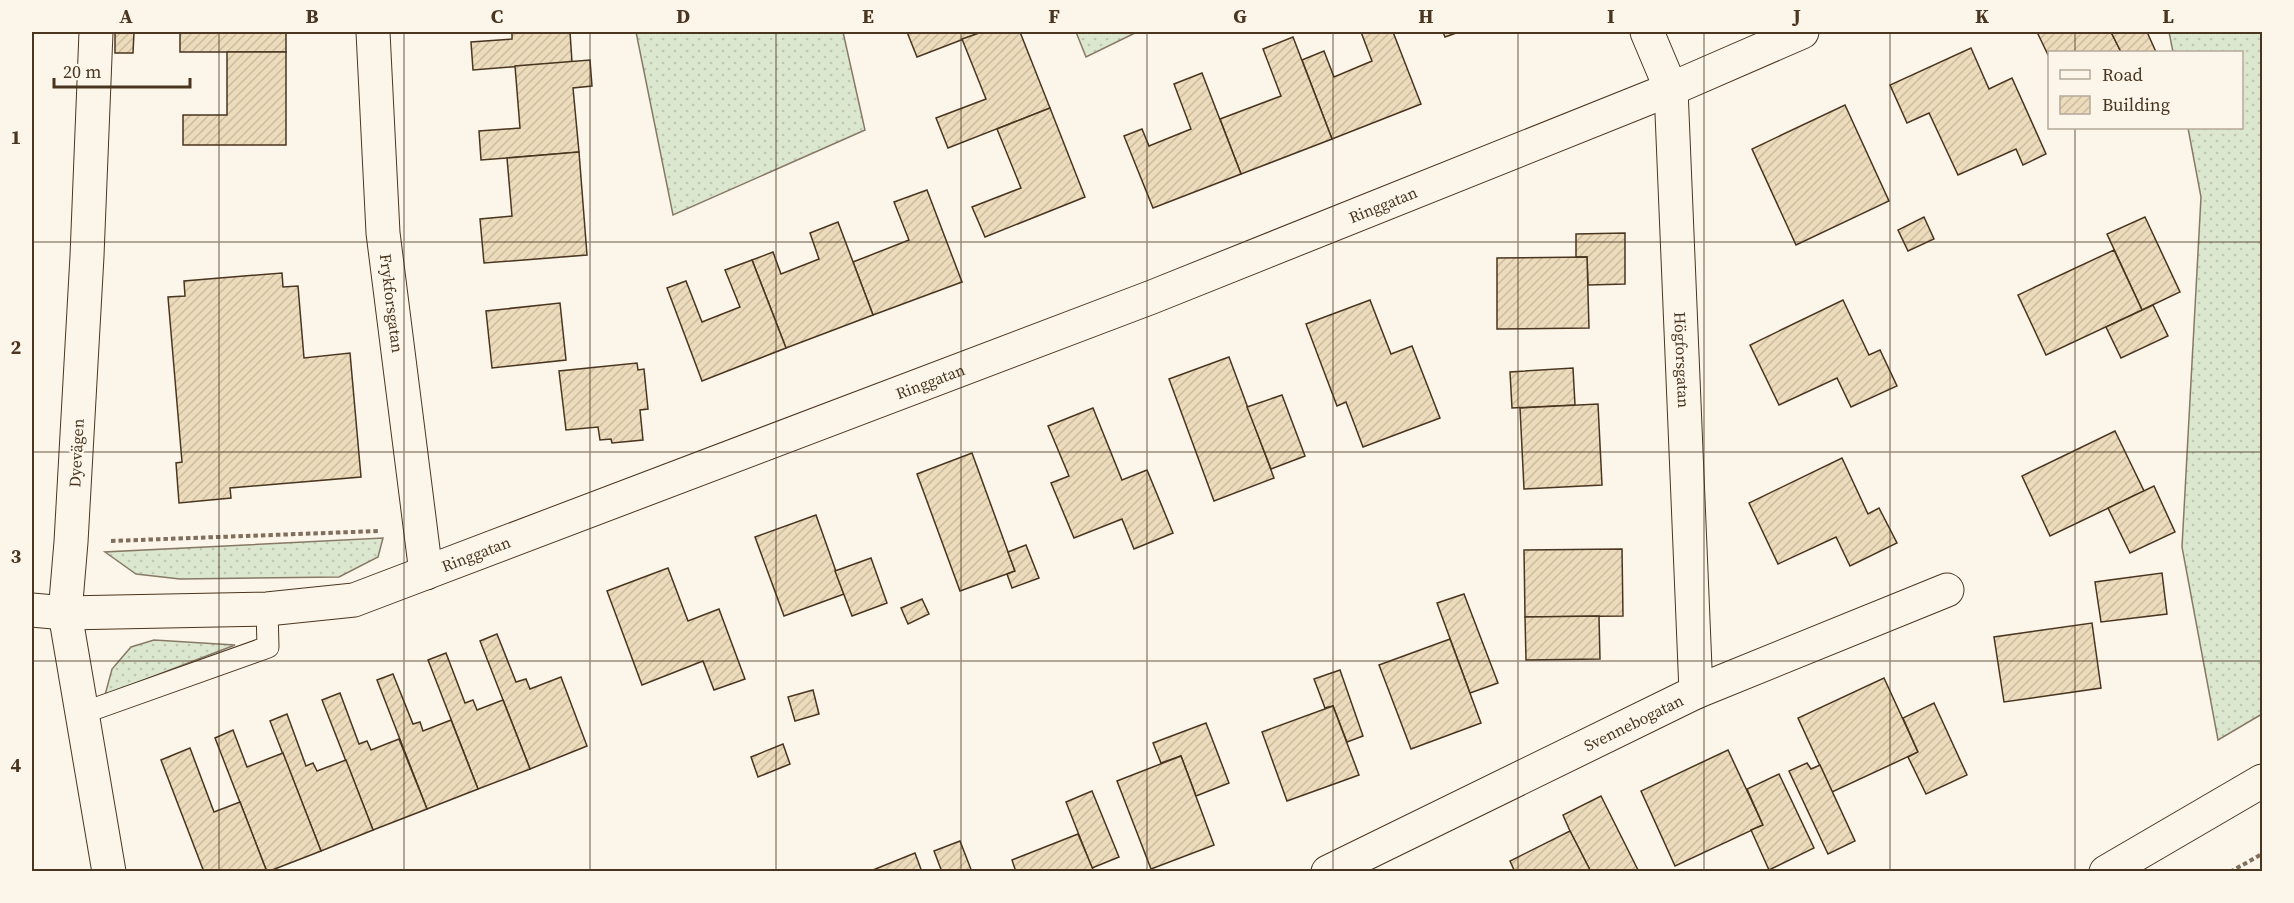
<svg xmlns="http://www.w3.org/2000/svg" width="2294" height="903" font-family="'Source Serif 4',serif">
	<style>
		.grass { fill: url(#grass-dots); stroke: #887966; stroke-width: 1.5 }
		.building { fill: url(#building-hatch); stroke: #4a3520; stroke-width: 1.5 }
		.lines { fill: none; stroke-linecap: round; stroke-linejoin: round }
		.lane-casing { stroke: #4a3520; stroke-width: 23 }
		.street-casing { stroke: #4a3520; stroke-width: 35 }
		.secondary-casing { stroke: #4a3520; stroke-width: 35 }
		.path { stroke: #7f6f5c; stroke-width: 4; stroke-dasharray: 4.5 3; stroke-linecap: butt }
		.lane { stroke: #fbf6e9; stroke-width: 21 }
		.street { stroke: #fbf6e9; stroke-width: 33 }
		.secondary { stroke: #fbf6e9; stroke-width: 33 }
		.grid { fill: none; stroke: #4a3520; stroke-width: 1.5; stroke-opacity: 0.55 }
		.labels { text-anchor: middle; stroke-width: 4.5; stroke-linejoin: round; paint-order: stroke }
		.street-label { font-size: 16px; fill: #4a3520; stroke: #fbf6e9 }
		.neatline { fill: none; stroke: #4a3520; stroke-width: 2 }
		.grid-label { font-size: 20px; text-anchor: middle; font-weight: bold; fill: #4a3520 }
	</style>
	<defs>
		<pattern id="grass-dots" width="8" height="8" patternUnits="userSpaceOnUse" patternTransform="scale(1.5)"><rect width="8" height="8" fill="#dce7d0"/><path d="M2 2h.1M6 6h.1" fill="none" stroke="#bec7b2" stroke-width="1.8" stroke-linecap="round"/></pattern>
		<pattern id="building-hatch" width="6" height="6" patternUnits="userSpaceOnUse" patternTransform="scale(1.5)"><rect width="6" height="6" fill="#ecdcbc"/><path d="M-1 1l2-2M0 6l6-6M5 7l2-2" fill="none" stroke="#ccbda1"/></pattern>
	</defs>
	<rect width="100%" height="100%" fill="#fbf6e9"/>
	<g class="grass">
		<polygon points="636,32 843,32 865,130 673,215"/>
		<polygon points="1076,32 1137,32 1086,57"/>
		<polygon points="2169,32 2262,32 2262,714 2218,740 2182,547 2201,197 2188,128 2242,128 2242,52 2173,52"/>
		<polygon points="383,538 378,557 339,577 180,579 136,574 105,552"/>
		<polygon points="154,640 235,645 105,695 112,669 131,647"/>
	</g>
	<g class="building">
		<polygon points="115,32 134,32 133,53 115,53"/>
		<rect x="180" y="32" width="106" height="20"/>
		<polygon points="512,32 570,32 572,62 473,70 471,42 512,39"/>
		<polygon points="907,32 982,32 917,57"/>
		<polygon points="982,32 1020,32 1050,108 948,148 936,118 986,99 962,39"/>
		<polygon points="1361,32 1393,32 1421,104 1332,139 1302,60 1324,51 1334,77 1372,61"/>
		<polygon points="1443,32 1459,32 1445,37"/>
		<polygon points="2037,32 2111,32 2121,52 2050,52 2050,59"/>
		<polygon points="2111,32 2147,32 2156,52 2121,52"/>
		<polygon points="1293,37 1332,139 1241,174 1220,119 1281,96 1263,49"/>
		<polygon points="1971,48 1989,89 2012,78 2046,154 2023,165 2016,149 1958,175 1929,113 1907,123 1890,85"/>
		<polygon points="227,52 286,52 286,145 183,145 183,115 227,115"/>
		<polygon points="590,60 592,86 573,88 579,152 481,160 479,131 520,128 515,66"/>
		<polygon points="1202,73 1241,174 1153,208 1124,136 1142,129 1149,146 1191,129 1174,84"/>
		<polygon points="1845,105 1889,201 1796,245 1752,149"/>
		<polygon points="1050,108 1085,197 985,237 972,207 1021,188 997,129"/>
		<polygon points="579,152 587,255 484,263 480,219 512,216 507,158"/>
		<polygon points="927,190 962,282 873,315 853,262 909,240 894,202"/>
		<polygon points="1924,217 1934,239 1908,251 1898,230"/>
		<polygon points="2145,217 2180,292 2142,310 2107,234"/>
		<polygon points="838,222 873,315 786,348 752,260 773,252 781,274 819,259 810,233"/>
		<polygon points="1625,233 1625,284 1588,285 1587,257 1576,257 1576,234"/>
		<polygon points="2114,250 2142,310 2046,355 2018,295"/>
		<polygon points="1587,257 1589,328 1497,329 1497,258"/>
		<polygon points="752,260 786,348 702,381 667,288 686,281 702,322 740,307 725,270"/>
		<polygon points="282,273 283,287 298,286 304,358 350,353 361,477 230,488 231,498 179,503 176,463 182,462 168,297 185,296 184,281"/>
		<polygon points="1370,300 1391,354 1412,346 1440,418 1363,447 1346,402 1337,406 1306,324"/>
		<polygon points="1843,300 1869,355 1880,350 1897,386 1851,407 1837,378 1779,405 1750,345"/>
		<polygon points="560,303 566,360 492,368 486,311"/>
		<polygon points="2153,305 2168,336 2121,358 2106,327"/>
		<polygon points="1229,357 1274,478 1214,501 1169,379"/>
		<polygon points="637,363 638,370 644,369 648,409 640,410 643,440 612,443 611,439 600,440 598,427 566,430 559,371"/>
		<polygon points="1573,368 1575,405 1512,408 1510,372"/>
		<polygon points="1282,395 1305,456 1271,469 1247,407"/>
		<polygon points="1598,404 1602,485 1524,489 1520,408"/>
		<polygon points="1093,408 1122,480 1147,470 1173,533 1134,549 1122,519 1074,538 1051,483 1069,476 1048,426"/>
		<polygon points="2115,431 2144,491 2050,536 2022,476"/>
		<polygon points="972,453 1015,571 960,591 917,474"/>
		<polygon points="1842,458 1868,514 1879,508 1897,543 1850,566 1836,537 1778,564 1749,503"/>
		<polygon points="2154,486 2175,532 2130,553 2108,508"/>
		<polygon points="816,515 844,594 784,616 755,537"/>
		<polygon points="1026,545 1039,578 1012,588 1007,574 1015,571 1008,552"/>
		<polygon points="1622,549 1623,616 1525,617 1524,550"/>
		<polygon points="871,558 887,603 852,616 835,571"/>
		<polygon points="668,568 688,621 719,609 745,679 714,690 703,661 642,685 607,591"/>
		<polygon points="2162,573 2167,614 2101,622 2095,582"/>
		<polygon points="1464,594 1498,683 1470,693 1437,603"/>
		<polygon points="922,599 929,614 908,624 901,608"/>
		<polygon points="1599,616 1600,659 1526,660 1525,617"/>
		<polygon points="2092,623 2101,688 2004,702 1994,637"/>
		<polygon points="497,634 516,682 526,679 530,689 561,677 587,746 530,769 480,641"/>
		<polygon points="1450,639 1481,723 1411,749 1379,665"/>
		<polygon points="446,653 465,703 473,700 477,710 503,700 530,769 478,789 428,660"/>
		<polygon points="1340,670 1363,736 1347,742 1333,706 1325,708 1314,679"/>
		<polygon points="393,674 413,724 420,722 423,731 451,720 478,789 427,809 377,680"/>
		<polygon points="1884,678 1918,752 1832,792 1798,718"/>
		<polygon points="813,690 819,714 795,721 788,697"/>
		<polygon points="340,693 359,744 367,741 371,750 399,739 427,809 373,830 322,700"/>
		<polygon points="1934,703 1967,775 1926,794 1908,757 1918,752 1903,718"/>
		<polygon points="1333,706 1359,775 1287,801 1262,732"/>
		<polygon points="287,714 306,766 313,763 317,771 346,760 373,830 321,851 270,721"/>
		<polygon points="1206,723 1229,783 1196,796 1181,756 1161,763 1153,743"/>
		<polygon points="233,730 247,767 283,753 321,851 267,872 215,738"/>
		<polygon points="783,744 790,764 758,777 751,757"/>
		<polygon points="190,748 214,812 240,802 267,872 204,872 161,760"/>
		<polygon points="1728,750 1763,825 1675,866 1641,791"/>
		<polygon points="1181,756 1214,845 1151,869 1117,781"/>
		<polygon points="1807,763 1811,769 1820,765 1855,841 1828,854 1789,771"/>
		<polygon points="1779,774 1814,848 1769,870 1751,830 1763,825 1747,789"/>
		<polygon points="1092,791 1119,857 1092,868 1066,802"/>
		<polygon points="1601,796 1639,872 1591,872 1570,831 1563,815"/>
		<polygon points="1570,831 1591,872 1515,872 1510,861"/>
		<polygon points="1078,834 1094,872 1016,872 1012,860"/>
		<polygon points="960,841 972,872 942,872 934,851"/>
		<polygon points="915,853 922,872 868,872"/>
	</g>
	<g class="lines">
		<defs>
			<polyline id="lane" points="83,713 268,647 267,609"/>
			<g id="street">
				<polyline points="96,32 87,256 71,542 65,613 109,872"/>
				<path id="s1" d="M373 32 383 233 426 573"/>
				<path id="s2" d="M1647 32 1671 89 1696 692"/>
				<path id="s3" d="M32 610 65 613 267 609 354 600 1152 297 1671 89 1802 32"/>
				<path id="s4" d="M1328 872 1696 692 1947 590"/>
			</g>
			<polyline id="secondary" points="2106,872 2262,781"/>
		</defs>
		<use href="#lane" class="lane-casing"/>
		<use href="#street" class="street-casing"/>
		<use href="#secondary" class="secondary-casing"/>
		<g class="path">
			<polyline points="111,541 379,531"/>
			<polyline points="2230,872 2262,854"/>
		</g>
		<use href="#lane" class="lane"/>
		<use href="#street" class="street"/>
		<use href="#secondary" class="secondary"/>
	</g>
	<path class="grid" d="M219 32V872M404 32V872M590 32V872M776 32V872M961 32V872M1147 32V872M1333 32V872M1518 32V872M1704 32V872M1890 32V872M2075 32V52M2075 128V872M32 242H2262M32 452H2262M32 661H2262"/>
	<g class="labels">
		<g class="street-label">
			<text dy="6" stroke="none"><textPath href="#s3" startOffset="1425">Ringgatan</textPath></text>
			<text dy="6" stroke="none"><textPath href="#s1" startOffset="272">Frykforsgatan</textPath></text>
			<text dy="6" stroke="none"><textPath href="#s2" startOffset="333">Högforsgatan</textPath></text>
			<text dy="6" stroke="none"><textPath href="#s3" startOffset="939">Ringgatan</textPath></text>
			<text transform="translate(76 453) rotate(-87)" y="6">Dyevägen</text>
			<text dy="6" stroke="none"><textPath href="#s3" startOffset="453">Ringgatan</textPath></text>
			<text dy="6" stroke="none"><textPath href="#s4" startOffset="340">Svennebogatan</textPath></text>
		</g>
	</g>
	<rect width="2294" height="903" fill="none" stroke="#fbf6e9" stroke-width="66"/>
	<rect x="2048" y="51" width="195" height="78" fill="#fbf6e9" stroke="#b4a999" stroke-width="1.5"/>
	<rect x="2060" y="70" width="30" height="9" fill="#fbf6e9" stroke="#b4a999" stroke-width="1.5"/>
	<text x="2102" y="81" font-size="18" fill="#4a3520">Road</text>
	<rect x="2060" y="96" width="30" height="18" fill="url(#building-hatch)" stroke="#b4a999" stroke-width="1.5"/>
	<text x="2102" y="111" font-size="18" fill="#4a3520">Building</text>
	<path d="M54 78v9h136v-9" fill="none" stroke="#4a3520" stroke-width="3"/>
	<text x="63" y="78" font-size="18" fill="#4a3520" stroke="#fbf6e9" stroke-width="4.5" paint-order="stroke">20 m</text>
	<rect x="33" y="33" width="2228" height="837" class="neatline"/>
	<g class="grid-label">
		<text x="126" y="23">A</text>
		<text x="312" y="23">B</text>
		<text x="497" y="23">C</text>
		<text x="683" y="23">D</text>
		<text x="868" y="23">E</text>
		<text x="1054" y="23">F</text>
		<text x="1240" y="23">G</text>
		<text x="1426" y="23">H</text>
		<text x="1611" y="23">I</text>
		<text x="1797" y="23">J</text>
		<text x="1982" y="23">K</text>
		<text x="2168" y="23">L</text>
		<text x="16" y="144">1</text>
		<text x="16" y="354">2</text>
		<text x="16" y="563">3</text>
		<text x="16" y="772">4</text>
	</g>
</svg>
